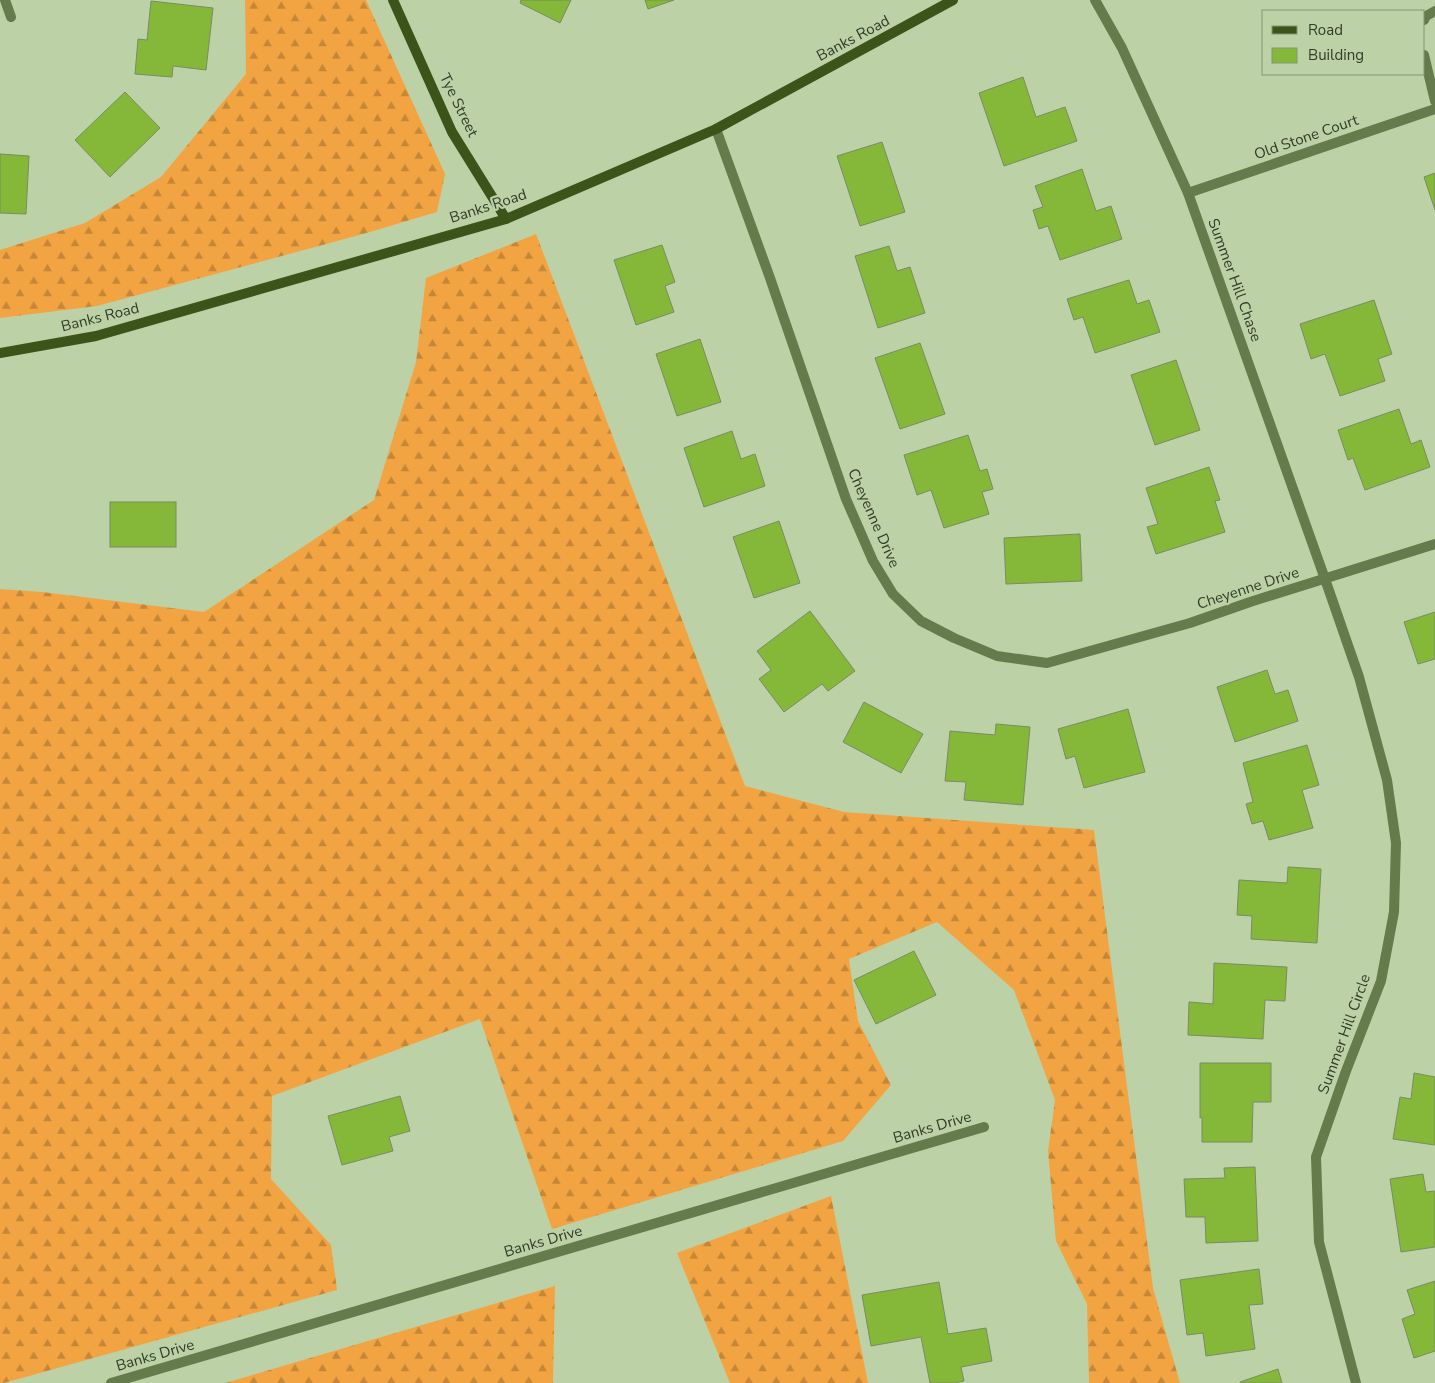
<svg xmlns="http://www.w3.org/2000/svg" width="1435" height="1383" font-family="'Nunito Sans',sans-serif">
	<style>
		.forest { fill: url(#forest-firs) }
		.building { fill: #85b739; stroke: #798c64 }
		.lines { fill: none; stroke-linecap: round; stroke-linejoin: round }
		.lane { stroke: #667b4c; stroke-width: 10 }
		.street { stroke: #667b4c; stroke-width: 10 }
		.secondary { stroke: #3c5419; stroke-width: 10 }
		.labels { text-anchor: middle; stroke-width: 4.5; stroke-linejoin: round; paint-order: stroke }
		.street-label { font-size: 15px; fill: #323b29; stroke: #bcd1a6 }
	</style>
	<defs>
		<pattern id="forest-firs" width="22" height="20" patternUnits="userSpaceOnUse" patternTransform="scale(1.25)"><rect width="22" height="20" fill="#f2a442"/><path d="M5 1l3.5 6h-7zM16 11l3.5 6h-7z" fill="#c58737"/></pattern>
	</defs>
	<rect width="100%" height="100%" fill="#bcd1a6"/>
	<g class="forest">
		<polygon points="245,0 366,0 445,174 437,212 363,234 97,306 0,318 0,250 85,223 161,177 246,74"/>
		<polygon points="536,234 745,786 844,812 1094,830 1153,1288 1180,1383 1089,1383 1087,1304 1056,1241 1048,1151 1055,1100 1014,990 937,922 849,959 858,1021 891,1085 843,1141 552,1229 480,1019 272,1096 271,1179 331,1245 337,1290 4,1383 0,1383 0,589 42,592 204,612 374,500 416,362 426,278"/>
		<polygon points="831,1196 868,1383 730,1383 677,1253"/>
		<polygon points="555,1286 553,1383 225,1383"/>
	</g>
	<g class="building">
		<polygon points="521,0 571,0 560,23 520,3"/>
		<polygon points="645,0 674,0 648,9"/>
		<polygon points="151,1 213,8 206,70 173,66 172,77 135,74 138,39 147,40"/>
		<polygon points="1023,77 1036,117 1065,107 1077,141 1004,166 979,93"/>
		<polygon points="125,92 160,128 110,177 75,140"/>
		<polygon points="882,142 905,212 860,226 837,156"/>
		<polygon points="0,154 29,156 26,214 0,213"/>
		<polygon points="1082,169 1096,211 1111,206 1122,239 1060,260 1048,226 1039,229 1033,210 1043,207 1035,186"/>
		<polygon points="1435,173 1435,210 1424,177"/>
		<polygon points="662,245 675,282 665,286 674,312 636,325 614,260"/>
		<polygon points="889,246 897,271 910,267 925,313 878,328 855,256"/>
		<polygon points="1129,280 1137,304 1149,300 1160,332 1095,353 1083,317 1074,320 1067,299"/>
		<polygon points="1374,300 1392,354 1378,359 1385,381 1340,396 1325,354 1311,359 1300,324"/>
		<polygon points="700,339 721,402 677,416 656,354"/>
		<polygon points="920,343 945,414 900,429 875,358"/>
		<polygon points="1176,360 1200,430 1155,445 1131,375"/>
		<polygon points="1399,409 1411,444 1421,440 1430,467 1365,490 1353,458 1348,460 1338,430"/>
		<polygon points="732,431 741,459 755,454 765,486 704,507 684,448"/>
		<polygon points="968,435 980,471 987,469 993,489 982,492 989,514 944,528 931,490 917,495 904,455"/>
		<polygon points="1209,467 1220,500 1215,501 1225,532 1156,554 1147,527 1158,524 1146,488"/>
		<rect x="110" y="502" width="66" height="45"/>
		<polygon points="779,521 800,583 754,598 733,537"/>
		<polygon points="1080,534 1082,581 1006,584 1004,538"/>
		<polygon points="810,611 855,671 828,691 822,684 784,712 759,679 771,670 757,651"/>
		<polygon points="1435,612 1435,659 1418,664 1404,622"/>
		<polygon points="1267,670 1275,694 1288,690 1298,721 1235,742 1217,687"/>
		<polygon points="864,702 923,734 901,773 843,742"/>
		<polygon points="1128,709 1145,772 1084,788 1075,756 1066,759 1058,729"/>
		<polygon points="996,724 1030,727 1023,805 964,800 966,782 945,781 950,731 995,735"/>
		<polygon points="1307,745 1319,785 1302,790 1313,828 1269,840 1263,821 1252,824 1246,804 1253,802 1243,763"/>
		<polygon points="1288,867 1321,869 1317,943 1251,939 1252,916 1237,915 1239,880 1287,883"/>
		<polygon points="914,951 936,995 876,1024 854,980"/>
		<polygon points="1214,963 1287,967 1285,1001 1265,1000 1263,1039 1188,1035 1189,1002 1213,1004"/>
		<polygon points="1200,1063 1271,1063 1271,1102 1253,1102 1252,1142 1202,1142 1202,1117 1200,1118"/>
		<polygon points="1414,1073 1435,1077 1435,1145 1393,1139 1400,1097 1411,1099"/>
		<polygon points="400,1096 410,1131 389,1137 393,1151 342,1165 328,1116"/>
		<polygon points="1255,1167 1258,1241 1206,1243 1205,1217 1186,1217 1184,1179 1225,1178 1224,1168"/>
		<polygon points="1423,1174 1426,1192 1435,1191 1435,1247 1401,1252 1390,1179"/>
		<polygon points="1259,1269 1263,1304 1249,1305 1255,1349 1206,1356 1203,1333 1187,1335 1180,1280"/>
		<polygon points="1435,1281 1435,1351 1414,1358 1402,1319 1415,1314 1407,1290"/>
		<polygon points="939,1282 948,1334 986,1328 992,1361 961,1367 964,1381 954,1383 930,1383 921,1337 871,1346 862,1295"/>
		<polygon points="1278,1369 1282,1383 1240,1383 1240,1382"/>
	</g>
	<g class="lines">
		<g class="lane">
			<polyline points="1424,20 1426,16 1435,11"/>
			<polyline points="1424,55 1435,101"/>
		</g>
		<g class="street">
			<polyline points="5,0 11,17"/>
			<polyline points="1095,0 1122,48 1188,193 1325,579 1359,677 1387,780 1396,843 1394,912 1381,981 1346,1071 1316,1157 1319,1242 1356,1383"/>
			<polyline points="716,129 770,278 846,499 873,561 893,594 921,621 954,638 997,656 1047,663 1190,623 1250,602 1435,544"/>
			<polyline points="1188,193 1435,109"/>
			<polyline points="111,1383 984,1127"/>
		</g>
		<g class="secondary">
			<polyline points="393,0 452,132 506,219"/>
			<polyline points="0,353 96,336 506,219 716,129 953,0"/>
		</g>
	</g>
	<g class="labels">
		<g class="street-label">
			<text transform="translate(853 38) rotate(-28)" y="5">Banks Road</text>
			<text transform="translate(459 105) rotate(64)" y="5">Tye Street</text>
			<text transform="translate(1306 137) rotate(-19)" y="5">Old Stone Court</text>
			<text transform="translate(488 206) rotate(-18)" y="5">Banks Road</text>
			<text transform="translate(1235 280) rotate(70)" y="5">Summer Hill Chase</text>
			<text transform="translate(100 317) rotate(-14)" y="5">Banks Road</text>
			<text transform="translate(874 518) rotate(66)" y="5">Cheyenne Drive</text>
			<text transform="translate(1248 588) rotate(-18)" y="5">Cheyenne Drive</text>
			<text transform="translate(1344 1034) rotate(-70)" y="5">Summer Hill Circle</text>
			<text transform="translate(932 1127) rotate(-16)" y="5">Banks Drive</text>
			<text transform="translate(543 1241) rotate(-16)" y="5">Banks Drive</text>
			<text transform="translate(155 1355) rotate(-16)" y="5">Banks Drive</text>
		</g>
	</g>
	<rect x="1262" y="10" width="162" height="65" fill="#bcd1a6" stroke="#859574"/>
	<rect x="1272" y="26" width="25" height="8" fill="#3c5419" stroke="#859574"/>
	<text x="1308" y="35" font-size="15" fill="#323b29">Road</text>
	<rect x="1272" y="48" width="25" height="15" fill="#85b739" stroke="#859574"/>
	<text x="1308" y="60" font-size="15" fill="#323b29">Building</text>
</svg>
